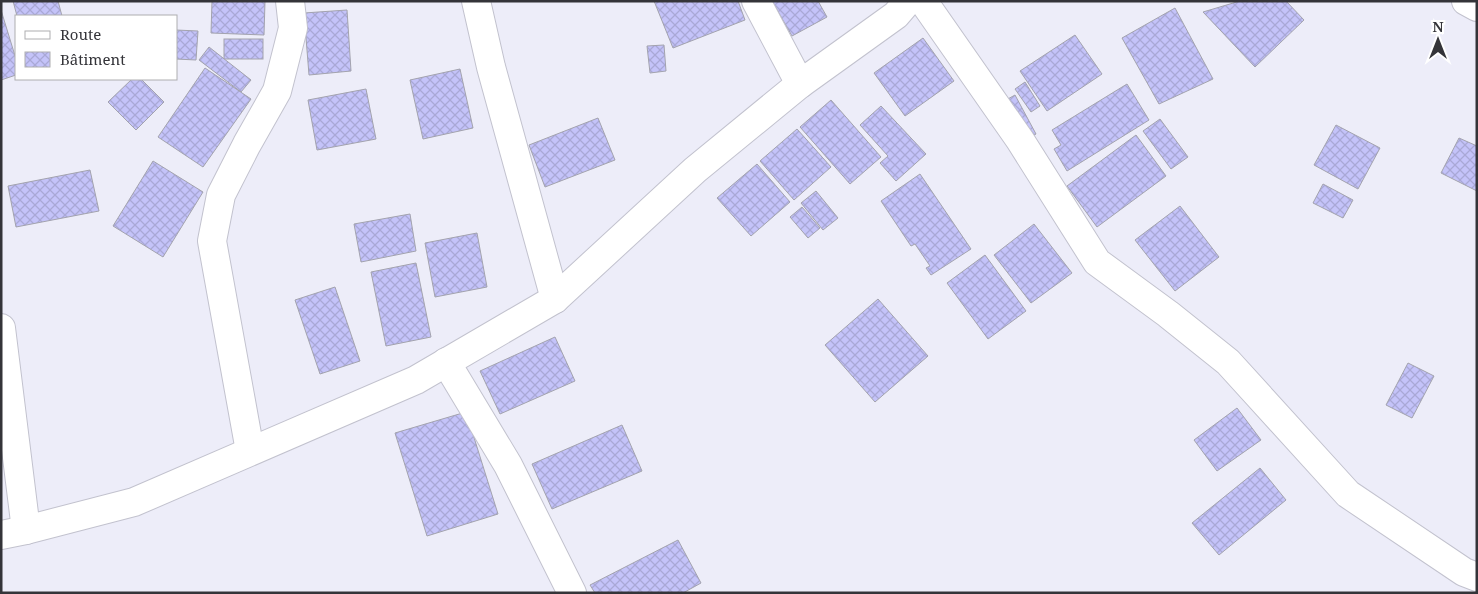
<svg xmlns="http://www.w3.org/2000/svg" width="1478" height="594" font-family="'Noto Serif',serif">
	<style>
		.building { fill: url(#building-cross-hatch); stroke: #a3a3ae }
		.lines { fill: none; stroke-linecap: round; stroke-linejoin: round }
		.minor-casing { stroke: #c2c2ce; stroke-width: 30 }
		.minor { stroke: #fff; stroke-width: 28 }
	</style>
	<defs>
		<pattern id="building-cross-hatch" width="8" height="8" patternUnits="userSpaceOnUse" patternTransform="scale(1.25)"><rect width="8" height="8" fill="#c4c3f9"/><path d="M0 0l8 8M0 8l8-8" fill="none" stroke="#a9a8d6"/></pattern>
	</defs>
	<rect width="100%" height="100%" fill="#ededf9"/>
	<g class="building">
		<polygon points="13,1 58,1 62,16 17,16"/>
		<polygon points="212,1 265,1 264,35 211,33"/>
		<polygon points="654,1 738,1 745,20 673,48"/>
		<polygon points="772,1 818,1 827,17 792,36"/>
		<polygon points="1240,1 1286,1 1304,20 1255,67 1203,12"/>
		<polygon points="1175,8 1213,79 1159,104 1122,38"/>
		<polygon points="1,10 16,59 16,75 1,80"/>
		<polygon points="347,10 351,71 309,75 304,13"/>
		<polygon points="176,30 198,31 196,60 176,59"/>
		<polygon points="1075,35 1102,74 1047,111 1020,71"/>
		<polygon points="923,38 954,81 905,116 874,73"/>
		<rect x="224" y="39" width="39" height="20"/>
		<polygon points="664,45 666,71 650,73 647,46"/>
		<polygon points="209,47 251,80 241,92 199,60"/>
		<polygon points="205,68 251,99 203,167 158,137"/>
		<polygon points="460,69 473,128 423,139 410,80"/>
		<polygon points="132,79 141,79 164,102 136,130 108,102"/>
		<polygon points="1025,82 1040,106 1031,112 1015,89"/>
		<polygon points="1127,84 1149,120 1067,171 1054,149 1061,145 1052,130"/>
		<polygon points="366,89 376,139 317,150 308,100"/>
		<polygon points="1015,95 1036,134 1027,139 1006,100"/>
		<polygon points="831,100 881,157 850,184 800,127"/>
		<polygon points="881,106 926,154 896,181 880,163 888,156 860,125"/>
		<polygon points="598,118 615,160 545,187 529,145"/>
		<polygon points="1160,119 1188,157 1171,169 1143,131"/>
		<polygon points="1336,125 1380,148 1358,189 1314,165"/>
		<polygon points="797,129 831,167 794,200 760,161"/>
		<polygon points="1136,135 1166,176 1097,227 1067,186"/>
		<polygon points="1459,138 1477,146 1477,191 1441,173"/>
		<polygon points="153,161 203,192 163,257 113,226"/>
		<polygon points="757,164 790,202 751,236 717,198"/>
		<polygon points="90,170 99,211 16,227 8,186"/>
		<polygon points="920,174 971,249 931,275 926,268 930,266 915,244 911,246 881,201"/>
		<polygon points="1323,184 1353,200 1343,218 1313,203"/>
		<polygon points="816,191 838,218 823,230 801,203"/>
		<polygon points="1180,206 1219,257 1175,291 1135,240"/>
		<polygon points="802,207 820,228 808,238 790,217"/>
		<polygon points="410,214 416,251 361,262 354,224"/>
		<polygon points="1034,224 1072,273 1031,303 994,255"/>
		<polygon points="477,233 487,287 435,297 425,243"/>
		<polygon points="985,255 1026,311 988,339 947,283"/>
		<polygon points="416,263 431,337 386,346 371,272"/>
		<polygon points="335,287 360,361 320,374 295,300"/>
		<polygon points="878,299 928,356 875,402 825,345"/>
		<polygon points="555,337 575,381 500,414 480,371"/>
		<polygon points="1408,363 1434,376 1412,418 1386,405"/>
		<polygon points="1237,408 1261,440 1217,471 1194,440"/>
		<polygon points="466,412 498,514 427,536 395,433"/>
		<polygon points="622,425 642,471 552,509 532,464"/>
		<polygon points="1260,468 1286,500 1219,555 1192,523"/>
		<polygon points="678,540 701,583 683,593 595,593 590,585"/>
	</g>
	<g class="lines">
		<defs>
			<g id="minor">
				<polyline points="476,1 491,67 555,299"/>
				<polyline points="756,1 800,84"/>
				<polyline points="923,1 1020,140 1097,262 1168,314 1228,362 1348,494 1464,572 1477,577"/>
				<polyline points="1466,1 1477,7"/>
				<polyline points="1,328 26,530"/>
				<polyline points="446,362 508,465 572,593"/>
				<polyline points="250,451 212,241 221,195 247,144 277,91 293,28 290,1"/>
				<polyline points="1,535 26,530 134,502 416,380 555,299 695,170 800,84 896,15 908,1"/>
			</g>
		</defs>
		<use href="#minor" class="minor-casing"/>
		<use href="#minor" class="minor"/>
	</g>
	<rect width="1478" height="594" fill="none" stroke="#343439" stroke-width="5"/>
	<rect x="15" y="15" width="162" height="65" fill="#ffffff" stroke="#aeaeb0"/>
	<rect x="25" y="31" width="25" height="8" fill="#ffffff" stroke="#aeaeb0"/>
	<text x="60" y="40" font-size="15" fill="#343439">Route</text>
	<rect x="25" y="52" width="25" height="15" fill="url(#building-cross-hatch)" stroke="#aeaeb0"/>
	<text x="60" y="65" font-size="15" fill="#343439">Bâtiment</text>
	<g transform="translate(1438 40)" stroke="#ffffff" stroke-width="4" paint-order="stroke">
	<path d="M0-4L9 19L0 12L-9 19Z" fill="#343439"/>
	<text y="-8" font-size="14" font-weight="bold" text-anchor="middle" fill="#343439">N</text>
	</g>
</svg>
